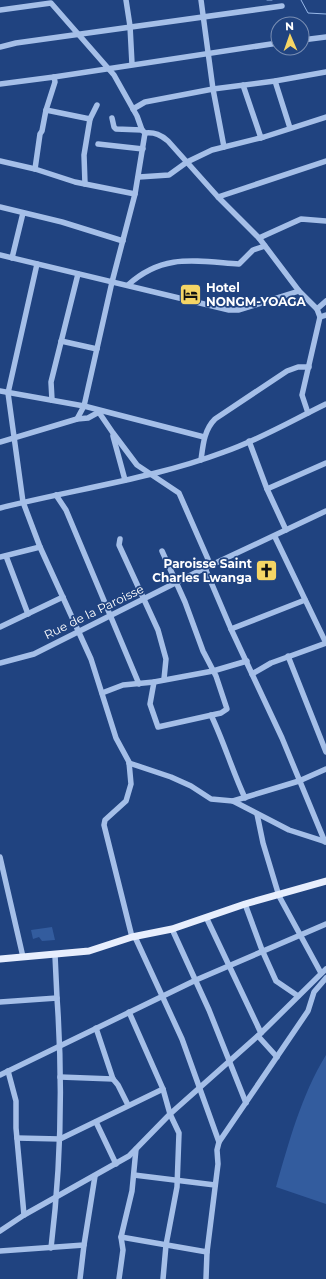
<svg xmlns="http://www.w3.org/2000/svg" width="326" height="1279" font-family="Montserrat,sans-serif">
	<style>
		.green { fill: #335c9e }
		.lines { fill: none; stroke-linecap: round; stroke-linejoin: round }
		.stream { stroke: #98b9e9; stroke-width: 1 }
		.minor { stroke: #a5bfe8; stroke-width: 5.5 }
		.major { stroke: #e7eefd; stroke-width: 7 }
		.labels { text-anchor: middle; stroke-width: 3.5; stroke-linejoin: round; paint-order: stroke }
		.poi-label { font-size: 12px; font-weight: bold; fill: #fff; stroke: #204380; text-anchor: start }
		.street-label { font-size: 12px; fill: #fff; stroke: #204380 }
	</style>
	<rect width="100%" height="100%" fill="#204380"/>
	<g class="green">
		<polygon points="52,927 55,940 42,941 39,937 33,939 31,930"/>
		<path d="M326 1055V1204L276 1187C289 1142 301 1096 326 1055Z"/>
	</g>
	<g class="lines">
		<g class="stream">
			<polyline points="267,0 272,0"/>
			<polyline points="301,0 308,13 326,14"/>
		</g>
		<g class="minor">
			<polyline points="126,0 130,26 132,64"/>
			<polyline points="201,0 213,89 224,147"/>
			<path d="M0 10 51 3 114 75 137 116 142 130 145 133C155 132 161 135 168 141L218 197 259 238 299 291 317 309 320 317 302 395 308 413"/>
			<polyline points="302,40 326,37"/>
			<polyline points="0,47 16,43 282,6"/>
			<polyline points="275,81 290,128"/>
			<polyline points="0,84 54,77 278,43"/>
			<polyline points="243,85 261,138"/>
			<polyline points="133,109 145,102 213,89 275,81 326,72"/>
			<polyline points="46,110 90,119 97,105"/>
			<polyline points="112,118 114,127 116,129 142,130"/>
			<polyline points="98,144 143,149"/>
			<polyline points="0,161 35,169 75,182 135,194"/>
			<polyline points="35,169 40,134 42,131 46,110 55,82 54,77"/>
			<polyline points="139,177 169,175 187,162 212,150 264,137 326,117"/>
			<polyline points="85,184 84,155 90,119"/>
			<polyline points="218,197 326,161"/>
			<polyline points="0,207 62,222 123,241"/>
			<polyline points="259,238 301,219 326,221"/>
			<polyline points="0,255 229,310 239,310 299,291"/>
			<polyline points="12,258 23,213"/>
			<polyline points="37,264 8,393 23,502 40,547 91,659 116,738 129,762 131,784 126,801 105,820 104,825 132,937"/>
			<path d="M128 285C163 253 196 261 239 264L253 250 265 246"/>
			<polyline points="317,309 326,301"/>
			<polyline points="320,317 326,315"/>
			<polyline points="61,341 97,349"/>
			<polyline points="0,391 84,406 204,437"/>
			<polyline points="52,400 51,382 78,274"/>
			<polyline points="98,411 113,433 137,465 179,493 211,566"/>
			<polyline points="77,419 88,418 99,412"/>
			<polyline points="113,436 125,480"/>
			<polyline points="249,441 267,489 286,530"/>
			<polyline points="0,442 77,419 84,406 112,282 135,194 145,133"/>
			<path d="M201 460C203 445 204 430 215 419L287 371 298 367H309"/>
			<polyline points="267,489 326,463"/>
			<polyline points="56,495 66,510 139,684"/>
			<path d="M0 508C75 489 152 479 224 452 259 440 293 420 326 404"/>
			<polyline points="275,537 326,643"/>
			<polyline points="120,539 119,545 158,630 166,659 164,679"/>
			<polyline points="6,556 28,614"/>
			<polyline points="0,557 40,547"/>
			<polyline points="205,568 231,629 282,738 325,842"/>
			<polyline points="0,627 63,597"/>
			<polyline points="231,629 305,600"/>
			<polyline points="288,656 326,752"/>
			<polyline points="0,663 34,654 205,568 326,511"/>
			<polyline points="252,674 271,663 326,643"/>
			<polyline points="154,682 150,704 158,727 221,713 227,709 216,676 203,651 185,602 162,551"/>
			<polyline points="102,693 123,685 154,682 213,671 247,661"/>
			<path d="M211 715C224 742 232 770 245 798"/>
			<polyline points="129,763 171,777 191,786 211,799 233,801 289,830 326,842"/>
			<polyline points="233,801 299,781 326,769"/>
			<polyline points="257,814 263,843 279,896 321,973"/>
			<polyline points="0,857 23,957"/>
			<polyline points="245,904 262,950 276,981 298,996"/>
			<polyline points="207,919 261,1033"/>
			<polyline points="172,929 209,1010 246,1103"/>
			<polyline points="135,937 182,1039 219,1142"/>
			<polyline points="55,955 57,998"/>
			<path d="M0 1002 57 998C63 1082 61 1165 51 1248"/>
			<polyline points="129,1012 163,1089 170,1114 179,1133 177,1187 166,1245 163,1279"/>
			<polyline points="96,1028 113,1079 118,1085 128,1105"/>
			<polyline points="258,1036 277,1057"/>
			<polyline points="8,1071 16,1101 16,1128 24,1215"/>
			<polyline points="0,1075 196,980 326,924"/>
			<polyline points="60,1077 113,1079"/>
			<polyline points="96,1122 116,1164"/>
			<polyline points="17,1138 60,1139 163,1089"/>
			<polyline points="134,1175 215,1185"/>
			<polyline points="0,1231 24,1215 129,1156 170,1114 261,1033 326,969"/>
			<polyline points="121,1237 207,1252 218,1164 217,1150 219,1142 308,1011 314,992 326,978"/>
			<polyline points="0,1251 84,1245 95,1176"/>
			<polyline points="80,1279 84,1245"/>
			<polyline points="119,1279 123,1250 121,1237 132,1191 136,1149"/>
			<polyline points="206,1279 207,1252"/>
		</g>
		<polyline class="major" points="0,959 89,951 132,937 172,929 245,904 326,881"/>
	</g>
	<defs>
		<symbol id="hotel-square" viewBox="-11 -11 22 22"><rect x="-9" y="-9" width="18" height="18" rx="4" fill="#f5d565" stroke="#204380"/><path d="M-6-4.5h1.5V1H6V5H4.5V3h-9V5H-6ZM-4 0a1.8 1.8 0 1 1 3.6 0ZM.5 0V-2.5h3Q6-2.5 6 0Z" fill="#111"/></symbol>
		<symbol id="church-square" viewBox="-11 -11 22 22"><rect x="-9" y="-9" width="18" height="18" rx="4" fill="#f5d565" stroke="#204380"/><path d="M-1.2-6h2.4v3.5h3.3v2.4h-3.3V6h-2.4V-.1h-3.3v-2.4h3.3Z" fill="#111"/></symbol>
	</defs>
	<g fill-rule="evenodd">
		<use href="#hotel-square" x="178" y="282" width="25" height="25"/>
		<use href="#church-square" x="254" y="558" width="25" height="25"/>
	</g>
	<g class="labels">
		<g class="poi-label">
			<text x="206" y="292">Hotel<tspan x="206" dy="14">NONGM-YOAGA</tspan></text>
			<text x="252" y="568" text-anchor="end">Paroisse Saint<tspan x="252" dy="14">Charles Lwanga</tspan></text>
		</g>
		<g class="street-label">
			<text transform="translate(94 612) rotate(-26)" y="4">Rue de la Paroisse</text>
		</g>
	</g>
	<g transform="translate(290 36) rotate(358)"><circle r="19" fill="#204380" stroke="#798eb3"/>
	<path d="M0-3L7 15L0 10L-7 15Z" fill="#f5d565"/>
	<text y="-6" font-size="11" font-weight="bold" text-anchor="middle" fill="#ffffff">N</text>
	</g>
</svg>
